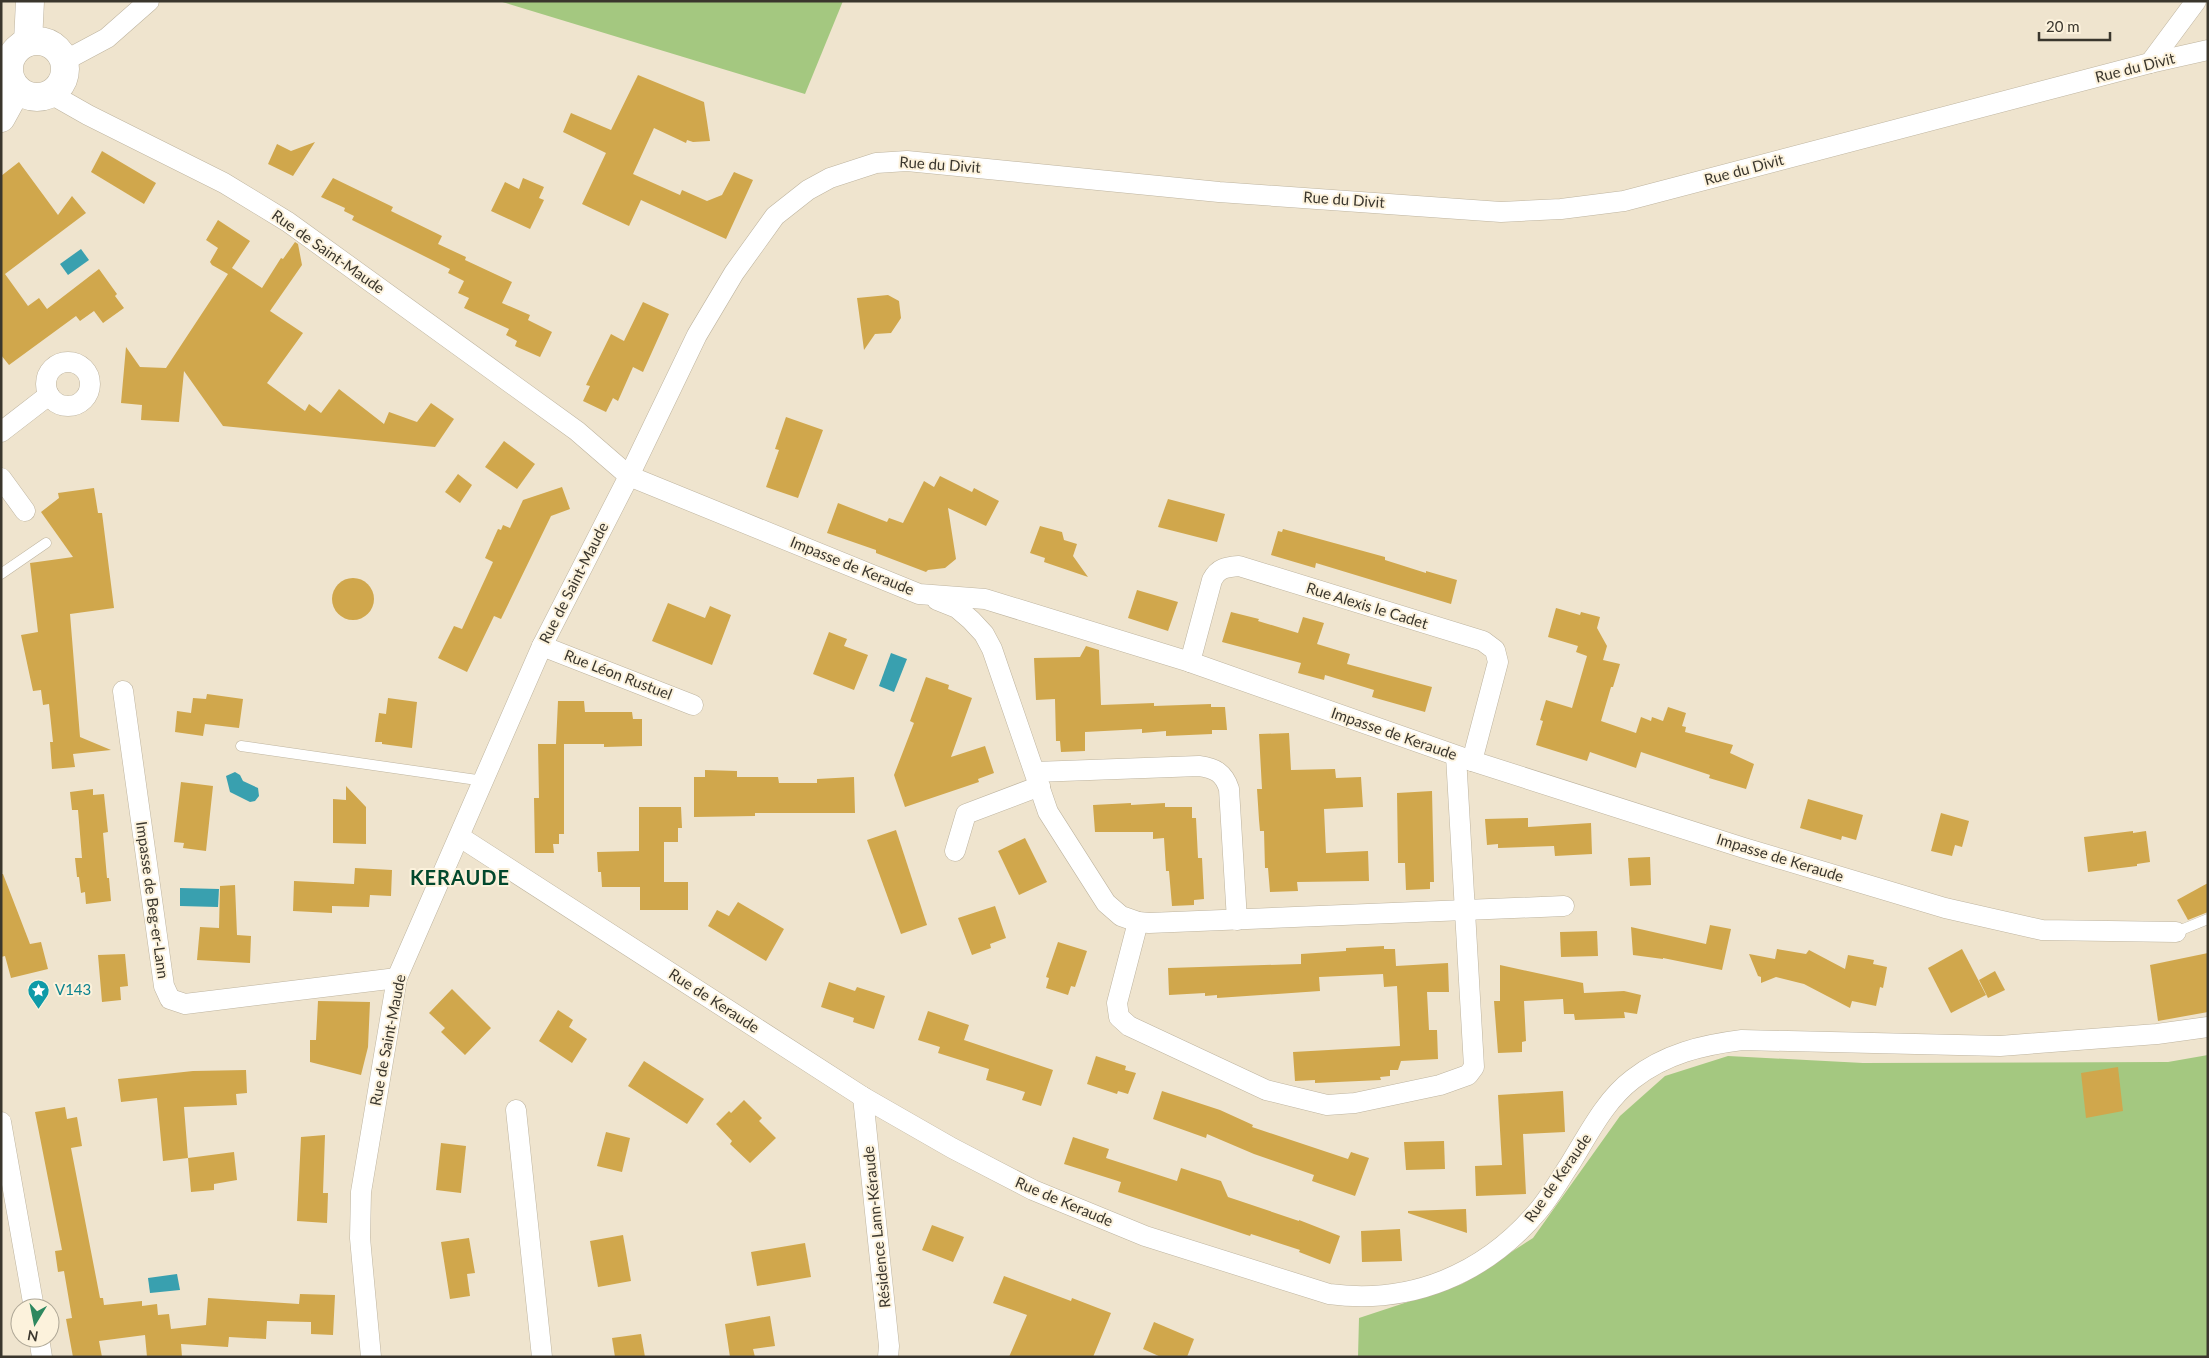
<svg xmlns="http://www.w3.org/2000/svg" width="2209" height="1358" font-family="Lato,sans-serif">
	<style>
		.green { fill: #a4c880 }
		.water { fill: #39a0af }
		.building { fill: #d0a74c }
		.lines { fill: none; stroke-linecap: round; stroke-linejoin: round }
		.lane-casing { stroke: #beb49f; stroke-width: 11 }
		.street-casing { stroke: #beb49f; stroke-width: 21 }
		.secondary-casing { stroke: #beb49f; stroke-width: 29 }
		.lane { stroke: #fff; stroke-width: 10 }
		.street { stroke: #fff; stroke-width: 20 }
		.secondary { stroke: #fff; stroke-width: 28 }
		.labels { text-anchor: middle; stroke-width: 4; stroke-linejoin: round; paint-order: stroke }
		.street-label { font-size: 15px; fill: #3a362d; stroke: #fcf2dc }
		.culture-label { font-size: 15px; fill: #0d838f; stroke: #fcf2dc; text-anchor: start }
		.district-label { font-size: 20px; font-weight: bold; letter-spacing: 1px; fill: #02482d; stroke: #fcf2dc }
	</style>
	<rect width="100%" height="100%" fill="#efe4ce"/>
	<g class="green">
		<polygon points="499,1 843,1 805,94"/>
		<polygon points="2208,1055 2208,1357 1358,1357 1359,1318 1462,1284 1533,1238 1620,1116 1665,1076 1728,1056 1863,1063 2168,1062"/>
	</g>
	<g class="water">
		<polygon points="81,249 89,260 68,275 60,264"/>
		<polygon points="891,653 907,659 894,692 879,686"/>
		<polygon points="235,772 240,775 243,781 258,788 259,796 255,801 250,802 230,792 226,776"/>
		<polygon points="180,888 219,889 218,907 180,906"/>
		<polygon points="177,1274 180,1290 150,1293 148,1278"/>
	</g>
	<g class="building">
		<polygon points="638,75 704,102 710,141 693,142 687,140 686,143 654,128 633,174 680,195 682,190 707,201 722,195 734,172 753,180 726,239 641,200 629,226 582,204 606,153 563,132 571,113 611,130"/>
		<polygon points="315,142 293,176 268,164 277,144 291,151"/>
		<polygon points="102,151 156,183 144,204 91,172"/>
		<polygon points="19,162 58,215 72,196 86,213 5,274 28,306 39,298 47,309 99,269 117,294 115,296 124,308 103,323 94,311 80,321 76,316 9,365 1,355 1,176"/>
		<polygon points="333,178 393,207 391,211 442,236 438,244 466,257 465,260 512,282 502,303 530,315 528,320 552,332 540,357 515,346 517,341 506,335 509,329 464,308 469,298 458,293 464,281 448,273 450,269 352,220 354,216 344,211 345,208 321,197"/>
		<polygon points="523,178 544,187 539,198 544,200 530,229 491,211 505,182 519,189"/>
		<polygon points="218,220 250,241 232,268 262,288 281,258 283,259 295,242 298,244 302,265 270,311 303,333 267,383 305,411 309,404 321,413 339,389 384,424 389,412 417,422 431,403 454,419 435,447 223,426 184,371 179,422 141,420 142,405 121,403 126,347 140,367 166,368 228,274 212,265 210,262 218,248 206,240"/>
		<polygon points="888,295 899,301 901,318 891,333 875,334 864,350 857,298"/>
		<polygon points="643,302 669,314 643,372 633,367 618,401 613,398 606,412 583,401 590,386 586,385 611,334 624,341"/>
		<polygon points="786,417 823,430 798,498 766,487 779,450 775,449"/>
		<polygon points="504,441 535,464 517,489 485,467"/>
		<polygon points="458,474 472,485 460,503 445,492"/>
		<polygon points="940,476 972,492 974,488 999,501 986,526 948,508 956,559 945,568 928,570 926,572 876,553 876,550 827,533 838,503 887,522 889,518 903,523 924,481 934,487"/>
		<polygon points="562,487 570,509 551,516 501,619 494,616 467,672 438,658 454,626 462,629 493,562 485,558 498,529 501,530 503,525 510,528 523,500"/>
		<polygon points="94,488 98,513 102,513 114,608 70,614 80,737 111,750 73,754 75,767 52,769 50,742 53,742 49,704 43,705 41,690 33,691 21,635 38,632 30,563 73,557 41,512 59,498 58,493"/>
		<polygon points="1168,499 1225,514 1217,542 1158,527"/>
		<polygon points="1040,526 1062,532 1064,540 1077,544 1073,556 1088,577 1044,562 1045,558 1030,553"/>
		<polygon points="1283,529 1385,557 1385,560 1426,573 1426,571 1457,580 1451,604 1316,563 1315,568 1271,555 1278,531 1282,532"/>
		<circle cx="353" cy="599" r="21"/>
		<polygon points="1137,590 1178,602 1168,631 1128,618"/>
		<polygon points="668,603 705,618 710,606 731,615 712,665 652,641"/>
		<polygon points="1556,608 1580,615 1581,612 1600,617 1597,628 1607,646 1603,660 1620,664 1613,687 1611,687 1601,721 1636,733 1641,717 1651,721 1652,717 1663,721 1668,707 1686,713 1682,726 1686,727 1685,732 1733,745 1730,753 1754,764 1746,789 1709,778 1710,775 1641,752 1636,768 1590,752 1587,761 1536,745 1543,721 1540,720 1546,700 1572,708 1587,656 1576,652 1578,646 1548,637"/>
		<polygon points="1231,612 1259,619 1258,621 1298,633 1303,617 1324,623 1317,644 1350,654 1347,664 1432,687 1425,712 1372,697 1374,690 1325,675 1324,680 1298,673 1301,663 1222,642"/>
		<polygon points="829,632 847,639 844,646 868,655 854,690 813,674"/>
		<polygon points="1086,646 1099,650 1101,705 1154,703 1154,706 1211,704 1211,707 1225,707 1227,730 1212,730 1212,734 1166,736 1166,731 1142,733 1142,729 1085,732 1085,751 1061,752 1060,741 1056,741 1055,699 1036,700 1034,658 1080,657"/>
		<polygon points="926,677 949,685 948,689 972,698 951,757 985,746 994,773 978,779 979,782 905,807 894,775 914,723 910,721"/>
		<polygon points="207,694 243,699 239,728 205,724 203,736 175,732 177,711 191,713 193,698 206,699"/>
		<polygon points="388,698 417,702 412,748 382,744 382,742 375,742 379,713 386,714"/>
		<polygon points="558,701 584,701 585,712 632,712 633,719 642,719 642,746 604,747 604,744 564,744 564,834 559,834 559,844 553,844 554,853 535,853 534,798 539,798 538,744 556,744"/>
		<polygon points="1289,733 1291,770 1335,769 1336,778 1361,777 1363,807 1324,809 1326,853 1368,851 1369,881 1297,882 1298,891 1270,892 1268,868 1265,868 1264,831 1260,831 1259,820 1257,789 1262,789 1259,734"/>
		<polygon points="705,770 737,771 737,777 778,777 779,783 817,783 817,779 854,777 855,813 755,813 755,816 694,817 694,777 705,777"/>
		<polygon points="181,782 213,786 206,851 183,848 184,843 174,842"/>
		<polygon points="346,786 366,807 366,844 333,843 333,799 346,800"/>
		<polygon points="93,789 93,795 104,794 108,832 103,833 107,878 109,878 111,901 86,904 85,892 81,893 79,877 77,877 75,858 82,858 78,810 72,810 70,792"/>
		<polygon points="1432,791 1434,882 1430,882 1430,889 1406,890 1405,863 1398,863 1397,793"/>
		<polygon points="1808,799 1863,815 1856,840 1842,836 1841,840 1800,828"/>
		<polygon points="1131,803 1131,805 1165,803 1165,807 1192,807 1192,818 1196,818 1198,858 1202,858 1204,899 1194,900 1194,905 1172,906 1169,871 1166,871 1164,838 1153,839 1153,832 1095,832 1093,805"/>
		<polygon points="639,807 681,807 682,828 678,828 678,842 664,842 664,882 688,882 688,910 640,910 640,887 602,887 601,872 598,872 597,852 639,851"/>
		<polygon points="1941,813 1969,821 1962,847 1955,845 1952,856 1931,851"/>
		<polygon points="1528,818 1528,827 1591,823 1592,854 1555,856 1554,846 1498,848 1498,844 1487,845 1485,819"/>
		<polygon points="896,830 927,925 901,934 867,840"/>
		<polygon points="2133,831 2133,833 2146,831 2150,862 2137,864 2137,866 2088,872 2084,837"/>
		<polygon points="1025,838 1047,882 1019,895 998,851"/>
		<polygon points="1650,857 1651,885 1630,886 1628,858"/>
		<polygon points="355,868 392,870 391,896 370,895 369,907 332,906 332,913 293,911 294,881 354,884"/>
		<polygon points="1,874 3,874 30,944 41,942 48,969 11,978 5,956 1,957"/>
		<polygon points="2208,883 2208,912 2188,920 2177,900"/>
		<polygon points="235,885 237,935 251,936 250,963 197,960 200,927 219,928 220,886"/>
		<polygon points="738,902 784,929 766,961 708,926 717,910 729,916"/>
		<polygon points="995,906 1006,938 990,944 991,948 972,955 958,918"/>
		<polygon points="1710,925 1731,929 1722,970 1663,958 1663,959 1633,955 1631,927 1706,944"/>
		<polygon points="1597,931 1598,956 1561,957 1560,932"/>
		<polygon points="1058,942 1087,951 1075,987 1071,986 1068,995 1046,988 1049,978 1046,977"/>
		<polygon points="1384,946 1384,949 1395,949 1396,966 1448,963 1449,992 1427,992 1429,1030 1437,1030 1438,1059 1401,1061 1398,1070 1390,1070 1390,1076 1380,1077 1381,1080 1315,1083 1315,1080 1295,1081 1293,1052 1400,1046 1397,986 1384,987 1383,974 1319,977 1320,991 1217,998 1217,995 1205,996 1205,993 1169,995 1168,968 1301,964 1301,954 1346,951 1346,948"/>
		<polygon points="1777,949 1806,954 1809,950 1845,969 1848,955 1874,960 1873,964 1887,967 1883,988 1880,987 1876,1006 1852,1001 1850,1008 1804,984 1776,977 1761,983 1761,977 1758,976 1749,954 1775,959"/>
		<polygon points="1962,949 1986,995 1951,1013 1928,968"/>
		<polygon points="2208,953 2208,1012 2158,1021 2150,965"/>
		<polygon points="125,954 128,986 120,987 121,1000 102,1002 98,955"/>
		<polygon points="1500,965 1583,983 1584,993 1624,991 1641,995 1637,1014 1624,1012 1625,1018 1575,1020 1574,1014 1564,1014 1563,999 1524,1001 1526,1041 1522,1042 1522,1052 1498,1053 1494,1001 1500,1001"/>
		<polygon points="1995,971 2005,990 1988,998 1979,980"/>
		<polygon points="829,982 855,991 857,987 885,996 874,1029 853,1022 854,1018 821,1007"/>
		<polygon points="452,989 491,1028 465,1055 441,1032 445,1028 429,1013"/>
		<polygon points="318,1001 370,1002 368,1047 361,1075 310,1062 310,1040 316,1040"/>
		<polygon points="558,1010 573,1020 569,1027 587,1039 572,1063 539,1041"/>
		<polygon points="928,1011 969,1025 964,1040 1053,1070 1041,1106 1022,1100 1025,1092 986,1080 989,1069 938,1053 940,1047 918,1040"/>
		<polygon points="1096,1056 1126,1066 1125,1070 1136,1073 1128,1094 1118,1091 1117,1094 1087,1084"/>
		<polygon points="644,1061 704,1099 687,1124 628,1086"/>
		<polygon points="2118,1067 2123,1111 2086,1118 2081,1073"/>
		<polygon points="246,1070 247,1093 236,1094 237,1105 184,1107 188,1158 163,1161 157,1098 121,1102 118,1079 193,1071"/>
		<polygon points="1162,1091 1220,1110 1253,1125 1252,1127 1348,1159 1351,1152 1369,1158 1355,1196 1312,1181 1314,1175 1254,1154 1207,1134 1206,1138 1153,1119"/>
		<polygon points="1563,1091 1565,1132 1523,1134 1526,1194 1476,1196 1475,1166 1502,1165 1498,1095"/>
		<polygon points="744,1100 762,1118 759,1121 776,1138 750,1163 730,1144 732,1141 716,1124 729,1111 731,1113"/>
		<polygon points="65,1107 67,1119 77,1117 82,1146 71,1148 100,1298 103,1298 104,1305 142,1301 142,1306 157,1304 158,1315 169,1314 171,1329 206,1325 208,1298 299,1304 300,1294 335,1295 333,1335 311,1334 311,1322 267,1321 266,1339 229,1337 228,1347 181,1344 182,1357 147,1357 145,1335 99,1341 102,1357 73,1357 66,1319 72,1318 64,1271 58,1272 55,1251 62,1250 35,1112"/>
		<polygon points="606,1132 630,1138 622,1172 597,1166"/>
		<polygon points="325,1135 323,1193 328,1193 327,1223 297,1221 301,1137"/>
		<polygon points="1073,1137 1109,1149 1106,1158 1177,1181 1181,1168 1221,1181 1228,1197 1299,1221 1299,1220 1340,1236 1330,1264 1299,1252 1300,1250 1251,1234 1250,1236 1118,1192 1121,1182 1064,1164"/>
		<polygon points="1444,1141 1445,1169 1406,1170 1404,1142"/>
		<polygon points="441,1143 466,1146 461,1193 436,1190"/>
		<polygon points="234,1152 237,1180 214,1184 214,1190 191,1192 188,1158"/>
		<polygon points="1466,1209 1467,1233 1408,1213 1408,1211"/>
		<polygon points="932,1225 964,1237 953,1262 922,1250"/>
		<polygon points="1400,1229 1402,1261 1362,1262 1361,1231"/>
		<polygon points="623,1235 631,1281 598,1287 590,1241"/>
		<polygon points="469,1238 475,1273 467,1274 470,1296 450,1299 441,1242"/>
		<polygon points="805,1243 811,1277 757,1286 751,1252"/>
		<polygon points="1004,1276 1071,1301 1072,1298 1111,1313 1093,1357 1009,1357 1027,1315 993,1303"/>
		<polygon points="770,1316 775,1346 753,1349 755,1357 730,1357 725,1324"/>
		<polygon points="1154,1322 1194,1339 1187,1357 1161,1357 1143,1349"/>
		<polygon points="641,1334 645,1357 615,1357 612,1338"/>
	</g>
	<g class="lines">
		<defs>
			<g id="lane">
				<polyline points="1,574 46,543"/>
				<polyline points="241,746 484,781"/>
				<polyline points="2176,932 2208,919"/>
			</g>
			<g id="street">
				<polyline points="64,61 107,38 149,1"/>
				<polyline points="2150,63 2196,1"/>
				<polyline points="51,94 88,115 224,183 288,222 577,431 629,476 919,594 985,599 1190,662 1472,761 1744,848 1945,908 2042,930 2176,932"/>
				<circle cx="68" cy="384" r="22"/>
				<polyline points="1,432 49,395"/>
				<polyline points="1,478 25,511"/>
				<polyline points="937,600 957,608 971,620 984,634 992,649 1048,812 1106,903 1121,916 1138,922 1149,923 1564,906"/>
				<polyline points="542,646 693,705"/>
				<path d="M1190 662 1212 580C1218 568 1226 567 1239 566L1483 641 1495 650 1498 662 1472 761"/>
				<polyline points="123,691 164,986 170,999 185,1004 397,978"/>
				<path d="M1035 772 1199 766C1215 768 1224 773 1229 789L1237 920"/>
				<path d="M460 837 863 1097 952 1148 1033 1190 1145 1236 1329 1294C1411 1305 1485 1274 1538 1211 1550 1197 1560 1179 1570 1164 1588 1135 1605 1100 1633 1079 1665 1054 1702 1045 1742 1040L2000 1046 2157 1034 2208 1027"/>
				<polyline points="955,851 966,814 1040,786"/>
				<polyline points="1138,922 1117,1003 1119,1017 1129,1026 1266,1090 1327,1105 1355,1103 1440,1085 1468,1075 1474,1067 1456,756"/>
				<polyline points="863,1097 889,1346 888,1357"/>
				<polyline points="516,1110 542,1357"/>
				<polyline points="1,1122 34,1308"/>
				<polyline points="39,1338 42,1357"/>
				<polyline points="371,1357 360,1238 361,1192 397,978 542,646 629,476 697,335 734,273 775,216 808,190 830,178 876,163 907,161 1219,192 1501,212 1561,209 1624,201 2150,63 2208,50"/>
			</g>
			<g id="secondary">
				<circle cx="37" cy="69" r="28"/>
				<polyline points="28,42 30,1"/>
				<polyline points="1,118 17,89"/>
			</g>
		</defs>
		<use href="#lane" class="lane-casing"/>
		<use href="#street" class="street-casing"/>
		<use href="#secondary" class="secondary-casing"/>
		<use href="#lane" class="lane"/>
		<use href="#street" class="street"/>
		<use href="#secondary" class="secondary"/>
	</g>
	<defs>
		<symbol id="sight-pin" viewBox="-11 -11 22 30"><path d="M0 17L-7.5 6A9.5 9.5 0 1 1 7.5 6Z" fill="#0f9aa8" stroke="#fcf2dc"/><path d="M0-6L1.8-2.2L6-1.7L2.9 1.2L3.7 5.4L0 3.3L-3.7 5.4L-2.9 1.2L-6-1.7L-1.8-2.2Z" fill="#fff"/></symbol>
	</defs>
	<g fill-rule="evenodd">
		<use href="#sight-pin" x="26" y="978" width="25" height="34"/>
	</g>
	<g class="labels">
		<g class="street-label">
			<text transform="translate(2135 68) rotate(-14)" y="5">Rue du Divit</text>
			<text transform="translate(940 165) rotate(4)" y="5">Rue du Divit</text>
			<text transform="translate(1744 170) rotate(-15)" y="5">Rue du Divit</text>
			<text transform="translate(1344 200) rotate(4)" y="5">Rue du Divit</text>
			<text transform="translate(328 252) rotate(35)" y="5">Rue de Saint-Maude</text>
			<text transform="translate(852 566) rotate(22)" y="5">Impasse de Keraude</text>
			<text transform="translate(574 583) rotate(-63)" y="5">Rue de Saint-Maude</text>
			<text transform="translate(1367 606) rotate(17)" y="5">Rue Alexis le Cadet</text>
			<text transform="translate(618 675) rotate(21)" y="5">Rue Léon Rustuel</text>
			<text transform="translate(1394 734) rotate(19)" y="5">Impasse de Keraude</text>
			<text transform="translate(1780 858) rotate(17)" y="5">Impasse de Keraude</text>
			<text transform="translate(152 900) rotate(82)" y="5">Impasse de Beg-er-Lann</text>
			<text transform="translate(714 1001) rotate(33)" y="5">Rue de Keraude</text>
			<text transform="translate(388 1040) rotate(-79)" y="5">Rue de Saint-Maude</text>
			<text transform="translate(1558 1178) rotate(-55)" y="5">Rue de Keraude</text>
			<text transform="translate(1064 1202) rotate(23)" y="5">Rue de Keraude</text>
			<text transform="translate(877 1227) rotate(-96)" y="5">Résidence Lann-Kéraude</text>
		</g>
		<g class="culture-label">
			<text x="55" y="995">V143</text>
		</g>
		<g class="district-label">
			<text x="460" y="885">KERAUDE</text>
		</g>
	</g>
	<rect width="2209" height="1358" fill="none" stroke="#3a362d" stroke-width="5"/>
	<g transform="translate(35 1323) rotate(190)"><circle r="24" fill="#fcf2dc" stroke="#aea796"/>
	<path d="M0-4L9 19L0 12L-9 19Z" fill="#2e885f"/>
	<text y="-8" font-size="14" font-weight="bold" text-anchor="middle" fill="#3a362d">N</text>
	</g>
	<path d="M2039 32v8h71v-8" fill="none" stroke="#3a362d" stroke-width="2.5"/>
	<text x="2046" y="32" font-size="15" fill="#3a362d" stroke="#fcf2dc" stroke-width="4" paint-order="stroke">20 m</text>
</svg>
